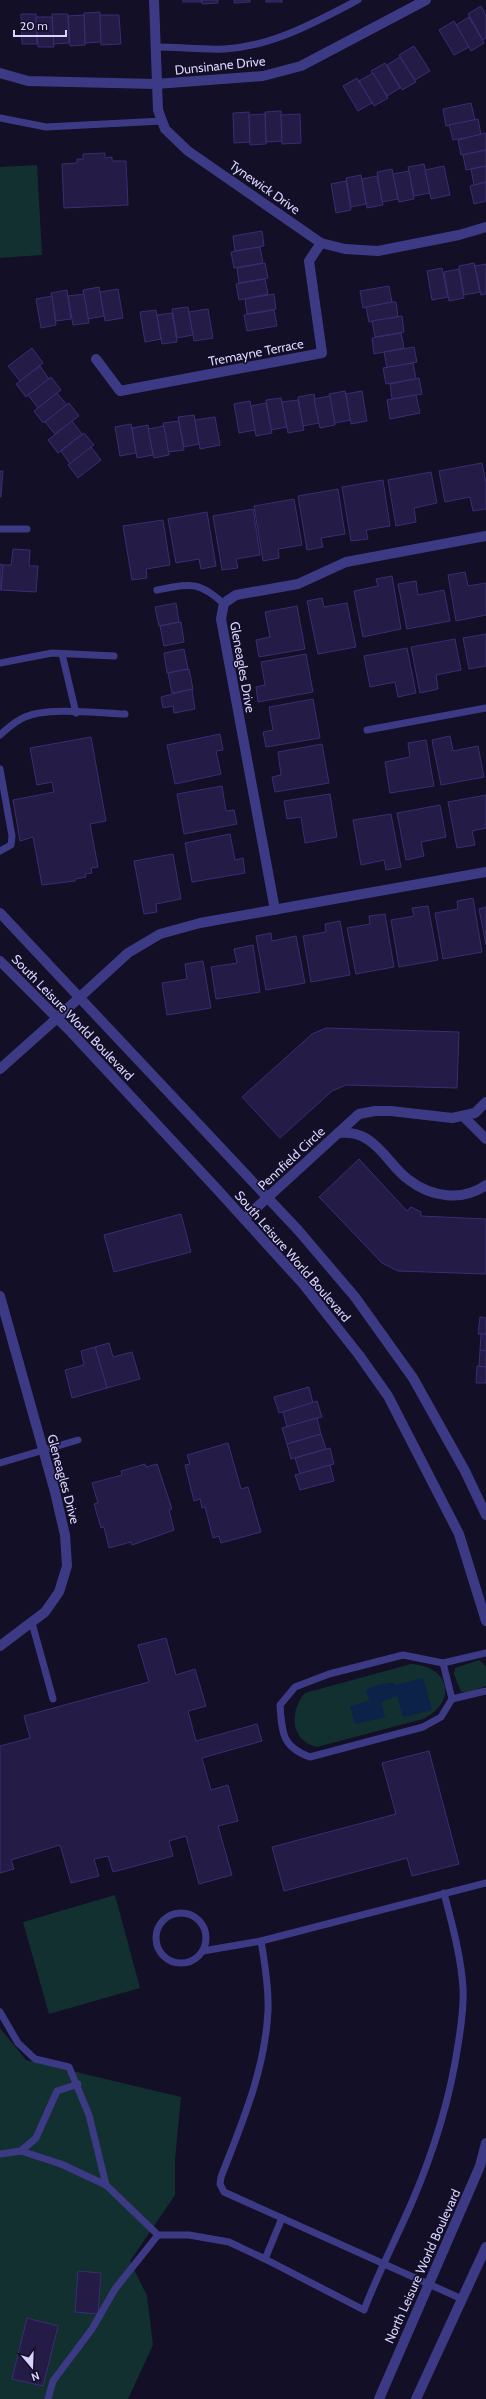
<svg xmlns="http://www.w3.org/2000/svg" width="486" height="2399" font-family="Cabin,sans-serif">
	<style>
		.green { fill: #12302f }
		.water { fill: #0c2248 }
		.building { fill: #241b47; stroke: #3b2d73 }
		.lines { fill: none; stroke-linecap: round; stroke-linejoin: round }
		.service { stroke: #3d3a85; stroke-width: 7 }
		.minor { stroke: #3d3a85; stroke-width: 10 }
		.tertiary { stroke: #3d3a85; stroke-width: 10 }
		.labels { text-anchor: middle; stroke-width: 3; stroke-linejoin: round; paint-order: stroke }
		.street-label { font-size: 13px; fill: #d9d4ff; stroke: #130f26 }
	</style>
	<rect width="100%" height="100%" fill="#130f26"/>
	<g class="green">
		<polygon points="37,165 42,255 0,258 0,167"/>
		<polygon points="479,1660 486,1666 486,1686 469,1692 461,1692 454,1674 455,1668"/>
		<path d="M411 1664C450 1666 458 1702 423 1719L317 1747C290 1741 289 1711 305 1693Z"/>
		<polygon points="115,1895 140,1988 49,2014 23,1922"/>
		<polygon points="0,2028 26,2060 181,2097 175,2159 175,2195 130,2261 147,2296 153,2345 128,2399 0,2399"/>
	</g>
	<polygon class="water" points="423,1678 432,1710 403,1717 397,1696 381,1702 385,1717 355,1724 350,1706 368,1701 370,1704 366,1690 371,1687 393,1682 395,1685"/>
	<g class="building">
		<rect x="183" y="0" width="19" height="2"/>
		<polygon points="202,0 218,0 218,3 202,4"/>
		<polygon points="234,0 250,0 250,2 234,3"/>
		<rect x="266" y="0" width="16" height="2"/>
		<polygon points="481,6 486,15 486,38 483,40 468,14"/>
		<polygon points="100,12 101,42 85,43 84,13"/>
		<polygon points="21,14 36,14 37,44 22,44"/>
		<polygon points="52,14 68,14 69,43 53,44"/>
		<polygon points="84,15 85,45 70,46 68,16"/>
		<polygon points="100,15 119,15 121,44 101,45"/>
		<polygon points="36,17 52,17 54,47 38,47"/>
		<polygon points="469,17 484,43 471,51 456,25"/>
		<polygon points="454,21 469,47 454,55 439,30"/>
		<polygon points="414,46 430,71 415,80 399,55"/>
		<polygon points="400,57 416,82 402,90 387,65"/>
		<polygon points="385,63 400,88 387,96 371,71"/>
		<polygon points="373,73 388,98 374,106 359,81"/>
		<polygon points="357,78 372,103 358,111 343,86"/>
		<polygon points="471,103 475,120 446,126 443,109"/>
		<polygon points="281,111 282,141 266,142 265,112"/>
		<polygon points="249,112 250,142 234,143 233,113"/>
		<polygon points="265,114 266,144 250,145 249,115"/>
		<polygon points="300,114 301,143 282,144 281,115"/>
		<polygon points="478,119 481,135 453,140 449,125"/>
		<polygon points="486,133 486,150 461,155 458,140"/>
		<polygon points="486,150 486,166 466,170 463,155"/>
		<polygon points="105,153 105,158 112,157 112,161 126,161 128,205 64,208 62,164 77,163 77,159 83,159 83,154"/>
		<polygon points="424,164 430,193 414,196 408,167"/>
		<polygon points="444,166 450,195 431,199 425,170"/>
		<polygon points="486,166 486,182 474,185 471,169"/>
		<polygon points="392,169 398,199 382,202 377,172"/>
		<polygon points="409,171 414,199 399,202 393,174"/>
		<polygon points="361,175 366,204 351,207 346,178"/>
		<polygon points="377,176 383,205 367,208 362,179"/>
		<polygon points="346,181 351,210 336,213 331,184"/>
		<polygon points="486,182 486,201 474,204 470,186"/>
		<polygon points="262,231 264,246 235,251 233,236"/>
		<polygon points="260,247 263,263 234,268 231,252"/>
		<polygon points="265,263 268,278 239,283 237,268"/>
		<polygon points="474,263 480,292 464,295 459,266"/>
		<polygon points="486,264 486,294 481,295 475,266"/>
		<polygon points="442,268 448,297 432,300 427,271"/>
		<polygon points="459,269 464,298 449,301 444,272"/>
		<polygon points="265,279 268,294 239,300 236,284"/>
		<polygon points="389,286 392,302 363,308 360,291"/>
		<polygon points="99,287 104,316 88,319 83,290"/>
		<polygon points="118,289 123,318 105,321 100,292"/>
		<polygon points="67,290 71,319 56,321 51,293"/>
		<polygon points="84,294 89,323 73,325 68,296"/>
		<polygon points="274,294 276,309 247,314 245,299"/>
		<polygon points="52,296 56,325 41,328 36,299"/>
		<polygon points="392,302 396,302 398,317 369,322 366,307"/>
		<polygon points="188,307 193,335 177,338 172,309"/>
		<polygon points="208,309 213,338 194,341 189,312"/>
		<polygon points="156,310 161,339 145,342 140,312"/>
		<polygon points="274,310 277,326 247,331 244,315"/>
		<polygon points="172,313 177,342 162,344 157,315"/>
		<polygon points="402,316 404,332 375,337 372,321"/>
		<polygon points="401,333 404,348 374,354 372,338"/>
		<polygon points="414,347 417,362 387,368 384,352"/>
		<polygon points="32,348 43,363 20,381 8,366"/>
		<polygon points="413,363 416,379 386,384 383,368"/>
		<polygon points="40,366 49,379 26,397 16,384"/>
		<polygon points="51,377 61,390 38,408 28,395"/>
		<polygon points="419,378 422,394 392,399 390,384"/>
		<polygon points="345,391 351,420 335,423 329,394"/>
		<polygon points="362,391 367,421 351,424 346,394"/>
		<polygon points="57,393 67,405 43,423 34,411"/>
		<polygon points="314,394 319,423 303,426 298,397"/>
		<polygon points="416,395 420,413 390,419 387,400"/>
		<polygon points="330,396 335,425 320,428 314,399"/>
		<polygon points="281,398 287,427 271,430 266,400"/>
		<polygon points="298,400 304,430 288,433 282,402"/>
		<polygon points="250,401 255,430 239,433 234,404"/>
		<polygon points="69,403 79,416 55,434 45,422"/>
		<polygon points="266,403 272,433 256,436 251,406"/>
		<polygon points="194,415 199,444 184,447 178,417"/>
		<polygon points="215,417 220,445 200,449 195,420"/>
		<polygon points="72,421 82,434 58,453 48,440"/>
		<polygon points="179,421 184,450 168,452 163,423"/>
		<polygon points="131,424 136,453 120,456 115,427"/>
		<polygon points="148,425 153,455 137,458 132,428"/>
		<polygon points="164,426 169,455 154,458 148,429"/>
		<polygon points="84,433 94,445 70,464 61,451"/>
		<polygon points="91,447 101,460 78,478 68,465"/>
		<polygon points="482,463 486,483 486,509 473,511 470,497 445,502 439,471"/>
		<polygon points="0,471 3,471 1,497 0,497"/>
		<polygon points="431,472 437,503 414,508 416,522 396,526 388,480"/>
		<polygon points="383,480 390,526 366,530 368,539 351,541 342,487"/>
		<polygon points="338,489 345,534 321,538 323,547 307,550 298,496"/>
		<polygon points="294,499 302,545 278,549 279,558 263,561 254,506"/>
		<polygon points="253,509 260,555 236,559 238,568 222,570 213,516"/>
		<polygon points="207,512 216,566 201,569 199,559 176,563 168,519"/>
		<polygon points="163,520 170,565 146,569 147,578 132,580 123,526"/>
		<polygon points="13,549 30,550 29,566 38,566 36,592 1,590 3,565 11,565"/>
		<polygon points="0,564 3,565 1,590 0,590"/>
		<polygon points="465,572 468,586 486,583 486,615 456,621 448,575"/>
		<polygon points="392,576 401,629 363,637 354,591 378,586 376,579"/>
		<polygon points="416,581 418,595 444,590 450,621 407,629 398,584"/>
		<polygon points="322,598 324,607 347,603 356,647 318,654 307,601"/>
		<polygon points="176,603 179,622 159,626 155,607"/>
		<polygon points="297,606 305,649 259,657 256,640 270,637 265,612"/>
		<polygon points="181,622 184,642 164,646 160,626"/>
		<polygon points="486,634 486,666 469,669 463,638"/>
		<polygon points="455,639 461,670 436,675 438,689 420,693 411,647"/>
		<polygon points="407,648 416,693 398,697 395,682 370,687 364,656"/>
		<polygon points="184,649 188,669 167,673 164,653"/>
		<polygon points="306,654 313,692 258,702 256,687 265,685 261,662"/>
		<polygon points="189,669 193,689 172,693 168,673"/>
		<polygon points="192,689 195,709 174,713 173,706 163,708 161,697"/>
		<polygon points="313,699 320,738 266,747 263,732 273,730 269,707"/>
		<polygon points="220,734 223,750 216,751 221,774 175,784 167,745"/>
		<polygon points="450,736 453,751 478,746 484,777 441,785 432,740"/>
		<polygon points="91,737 106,821 90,824 98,867 91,868 92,873 85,874 86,877 75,879 75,881 42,885 33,837 20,841 13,800 54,792 52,782 37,785 30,748"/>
		<polygon points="426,740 434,786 390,793 385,762 410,757 408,743"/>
		<polygon points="322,744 329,783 275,792 272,777 281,775 278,752"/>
		<polygon points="222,786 226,811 234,810 237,824 184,834 177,794"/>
		<polygon points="330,794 337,837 305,843 301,817 287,819 284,801"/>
		<polygon points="486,795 486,828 472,831 475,845 457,848 448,802"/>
		<polygon points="440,805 446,837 421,842 424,856 406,860 397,813"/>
		<polygon points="391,814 401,867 386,870 384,860 361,865 353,820"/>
		<polygon points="230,834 235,860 243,858 245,873 192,882 185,843"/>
		<polygon points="173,854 181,899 156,904 157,912 144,914 134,861"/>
		<polygon points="473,898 482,952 443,959 435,913 458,909 457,901"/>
		<polygon points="428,906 438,960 399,967 391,920 414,916 412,908"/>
		<polygon points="486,907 486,945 479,909"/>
		<polygon points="385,914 394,967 356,974 347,928 370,924 369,916"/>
		<polygon points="340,921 350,975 311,982 303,936 326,932 325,924"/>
		<polygon points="271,933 272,941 296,936 305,983 266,990 256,936"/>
		<polygon points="253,945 260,992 216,999 211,967 237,963 234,949"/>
		<polygon points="203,961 211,1008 167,1015 162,983 187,979 185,964"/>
		<polygon points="326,1028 459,1032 457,1088 346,1085 332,1091 280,1138 242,1097 312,1034"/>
		<polygon points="359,1159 407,1211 411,1207 421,1212 421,1216 486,1219 486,1274 398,1271 382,1263 319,1197"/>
		<polygon points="181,1214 191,1252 114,1272 104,1235"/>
		<polygon points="480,1317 486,1318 486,1334 478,1334"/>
		<polygon points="481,1334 486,1334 486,1351 480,1350"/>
		<polygon points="109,1343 113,1357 132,1352 140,1379 107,1388 95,1347"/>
		<polygon points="95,1347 107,1388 72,1398 65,1370 84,1365 81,1351"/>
		<polygon points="480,1350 486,1351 486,1367 479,1367"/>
		<polygon points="477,1366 486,1367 486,1383 476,1383"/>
		<polygon points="309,1387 313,1403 279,1413 274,1397"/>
		<polygon points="317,1401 322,1417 287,1427 283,1412"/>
		<polygon points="317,1418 321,1434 287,1444 282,1428"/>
		<polygon points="321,1434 326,1449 291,1459 287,1444"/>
		<polygon points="228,1443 241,1489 248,1487 261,1532 221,1543 219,1536 213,1538 205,1507 202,1508 200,1499 194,1501 185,1465 190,1464 187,1455"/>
		<polygon points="330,1448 334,1464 300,1474 295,1458"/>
		<polygon points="145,1464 146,1467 157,1464 172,1509 169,1510 174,1530 132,1545 131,1542 109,1548 104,1527 101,1528 94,1504 98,1503 92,1483 122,1475 121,1471"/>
		<polygon points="330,1465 334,1481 300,1490 295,1475"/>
		<polygon points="166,1638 176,1675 195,1669 206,1706 188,1711 196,1741 257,1724 262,1741 202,1758 211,1790 228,1785 238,1821 218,1826 232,1875 199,1884 186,1836 169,1841 173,1856 113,1872 108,1856 94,1859 99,1876 71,1883 60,1845 11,1860 14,1869 0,1873 0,1746 30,1738 24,1716 149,1682 138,1645"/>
		<polygon points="429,1751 459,1864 412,1876 407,1858 284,1891 272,1847 396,1814 382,1763"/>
		<polygon points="78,2271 101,2273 98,2314 75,2312"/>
		<polygon points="27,2318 58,2326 43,2386 12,2379"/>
	</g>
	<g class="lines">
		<g class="service">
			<path d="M155 47C178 47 202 50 225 49 273 46 316 22 358 0"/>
			<polyline points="0,118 46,127 162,121"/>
			<polyline points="0,529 27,529"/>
			<path d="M157 590C190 584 198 580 224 604"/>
			<polyline points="62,654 76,713"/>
			<polyline points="0,663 52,653 114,656"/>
			<polyline points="367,730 486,708"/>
			<path d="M0 735C8 728 15 721 25 717 48 707 98 713 125 714"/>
			<polyline points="0,769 12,836 11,845 0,851"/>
			<polyline points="0,1463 78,1440"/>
			<polyline points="32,1623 53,1699"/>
			<path d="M486 1653 443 1663 403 1655 329 1674 295 1687 280 1705C282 1733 282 1747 310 1757L423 1727 441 1717 452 1699 486 1691"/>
			<polyline points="443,1663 452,1699"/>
			<circle cx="181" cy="1938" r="25"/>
			<polyline points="203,1951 261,1941"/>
			<polyline points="0,2012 18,2043 35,2059 69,2067 89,2115 106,2185"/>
			<polyline points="21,2151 36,2138 57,2091 78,2084"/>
			<polyline points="0,2154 21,2151 61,2164 106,2185 158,2235 115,2289 92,2329 53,2381 48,2399"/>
			<path d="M282 2218 265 2259 364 2310C378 2273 396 2239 412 2202 433 2153 450 2099 458 2045 461 2027 464 2007 463 1988 461 1956 452 1924 444 1893"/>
			<polyline points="158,2235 189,2235 229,2242 265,2259"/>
			<path d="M462 2299 224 2192 220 2184 221 2177C242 2123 265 2070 268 2011 269 1988 265 1964 261 1941L486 1883"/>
		</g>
		<g class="minor">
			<polyline points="154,0 158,110 165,129 188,151 321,243 345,249 378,251 459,235 486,227"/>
			<polyline points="0,73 28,81 156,84 263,76 301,66 426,0"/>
			<polyline points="96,359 120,391 322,353 309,261 321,243"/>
			<polyline points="275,910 221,619 224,603 236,595 298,584 346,562 486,536"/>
			<polyline points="56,1019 128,953 160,934 200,923 486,872"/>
			<polyline points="464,1117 486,1139"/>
			<path d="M338 1133C348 1132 358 1133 367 1139 384 1149 393 1169 409 1180 431 1197 462 1202 486 1185"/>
			<polyline points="244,1219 359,1114 375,1111 391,1111 452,1118 475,1113 486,1102"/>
		</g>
		<g class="tertiary">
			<polyline points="0,913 298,1230 355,1297 413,1378 465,1471 486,1515"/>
			<polyline points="0,961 71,1032 216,1188 303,1284 359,1355 388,1396 459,1534 486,1621"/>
			<polyline points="0,1069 56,1019"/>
			<polyline points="0,1296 55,1492 65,1535 67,1566 59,1592 45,1612 0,1646"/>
			<polyline points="379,2399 480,2166 486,2143"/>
			<polyline points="416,2399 486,2247"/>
		</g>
	</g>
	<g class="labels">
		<g class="street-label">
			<text transform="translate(220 65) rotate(-6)" y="5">Dunsinane Drive</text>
			<text transform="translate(265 187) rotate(35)" y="5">Tynewick Drive</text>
			<text transform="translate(256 352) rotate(-11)" y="5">Tremayne Terrace</text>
			<text transform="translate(243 667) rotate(80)" y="5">Gleneagles Drive</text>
			<text transform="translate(73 1017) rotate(46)" y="5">South Leisure World Boulevard</text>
			<text transform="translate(291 1158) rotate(-43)" y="5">Pennfield Circle</text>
			<text transform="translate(293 1256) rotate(49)" y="5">South Leisure World Boulevard</text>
			<text transform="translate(64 1479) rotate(75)" y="5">Gleneagles Drive</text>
			<text transform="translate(422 2266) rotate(-66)" y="5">North Leisure World Boulevard</text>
		</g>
	</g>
	<g transform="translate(32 2367) rotate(161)" stroke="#130f26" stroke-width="3" paint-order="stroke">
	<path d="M0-3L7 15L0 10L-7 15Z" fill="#d9d4ff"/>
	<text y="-6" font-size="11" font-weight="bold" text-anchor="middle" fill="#d9d4ff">N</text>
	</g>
	<path d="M14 30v6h52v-6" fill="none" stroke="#d9d4ff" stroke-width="2"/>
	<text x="20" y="30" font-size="12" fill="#d9d4ff" stroke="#130f26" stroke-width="3" paint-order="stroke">20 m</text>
</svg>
